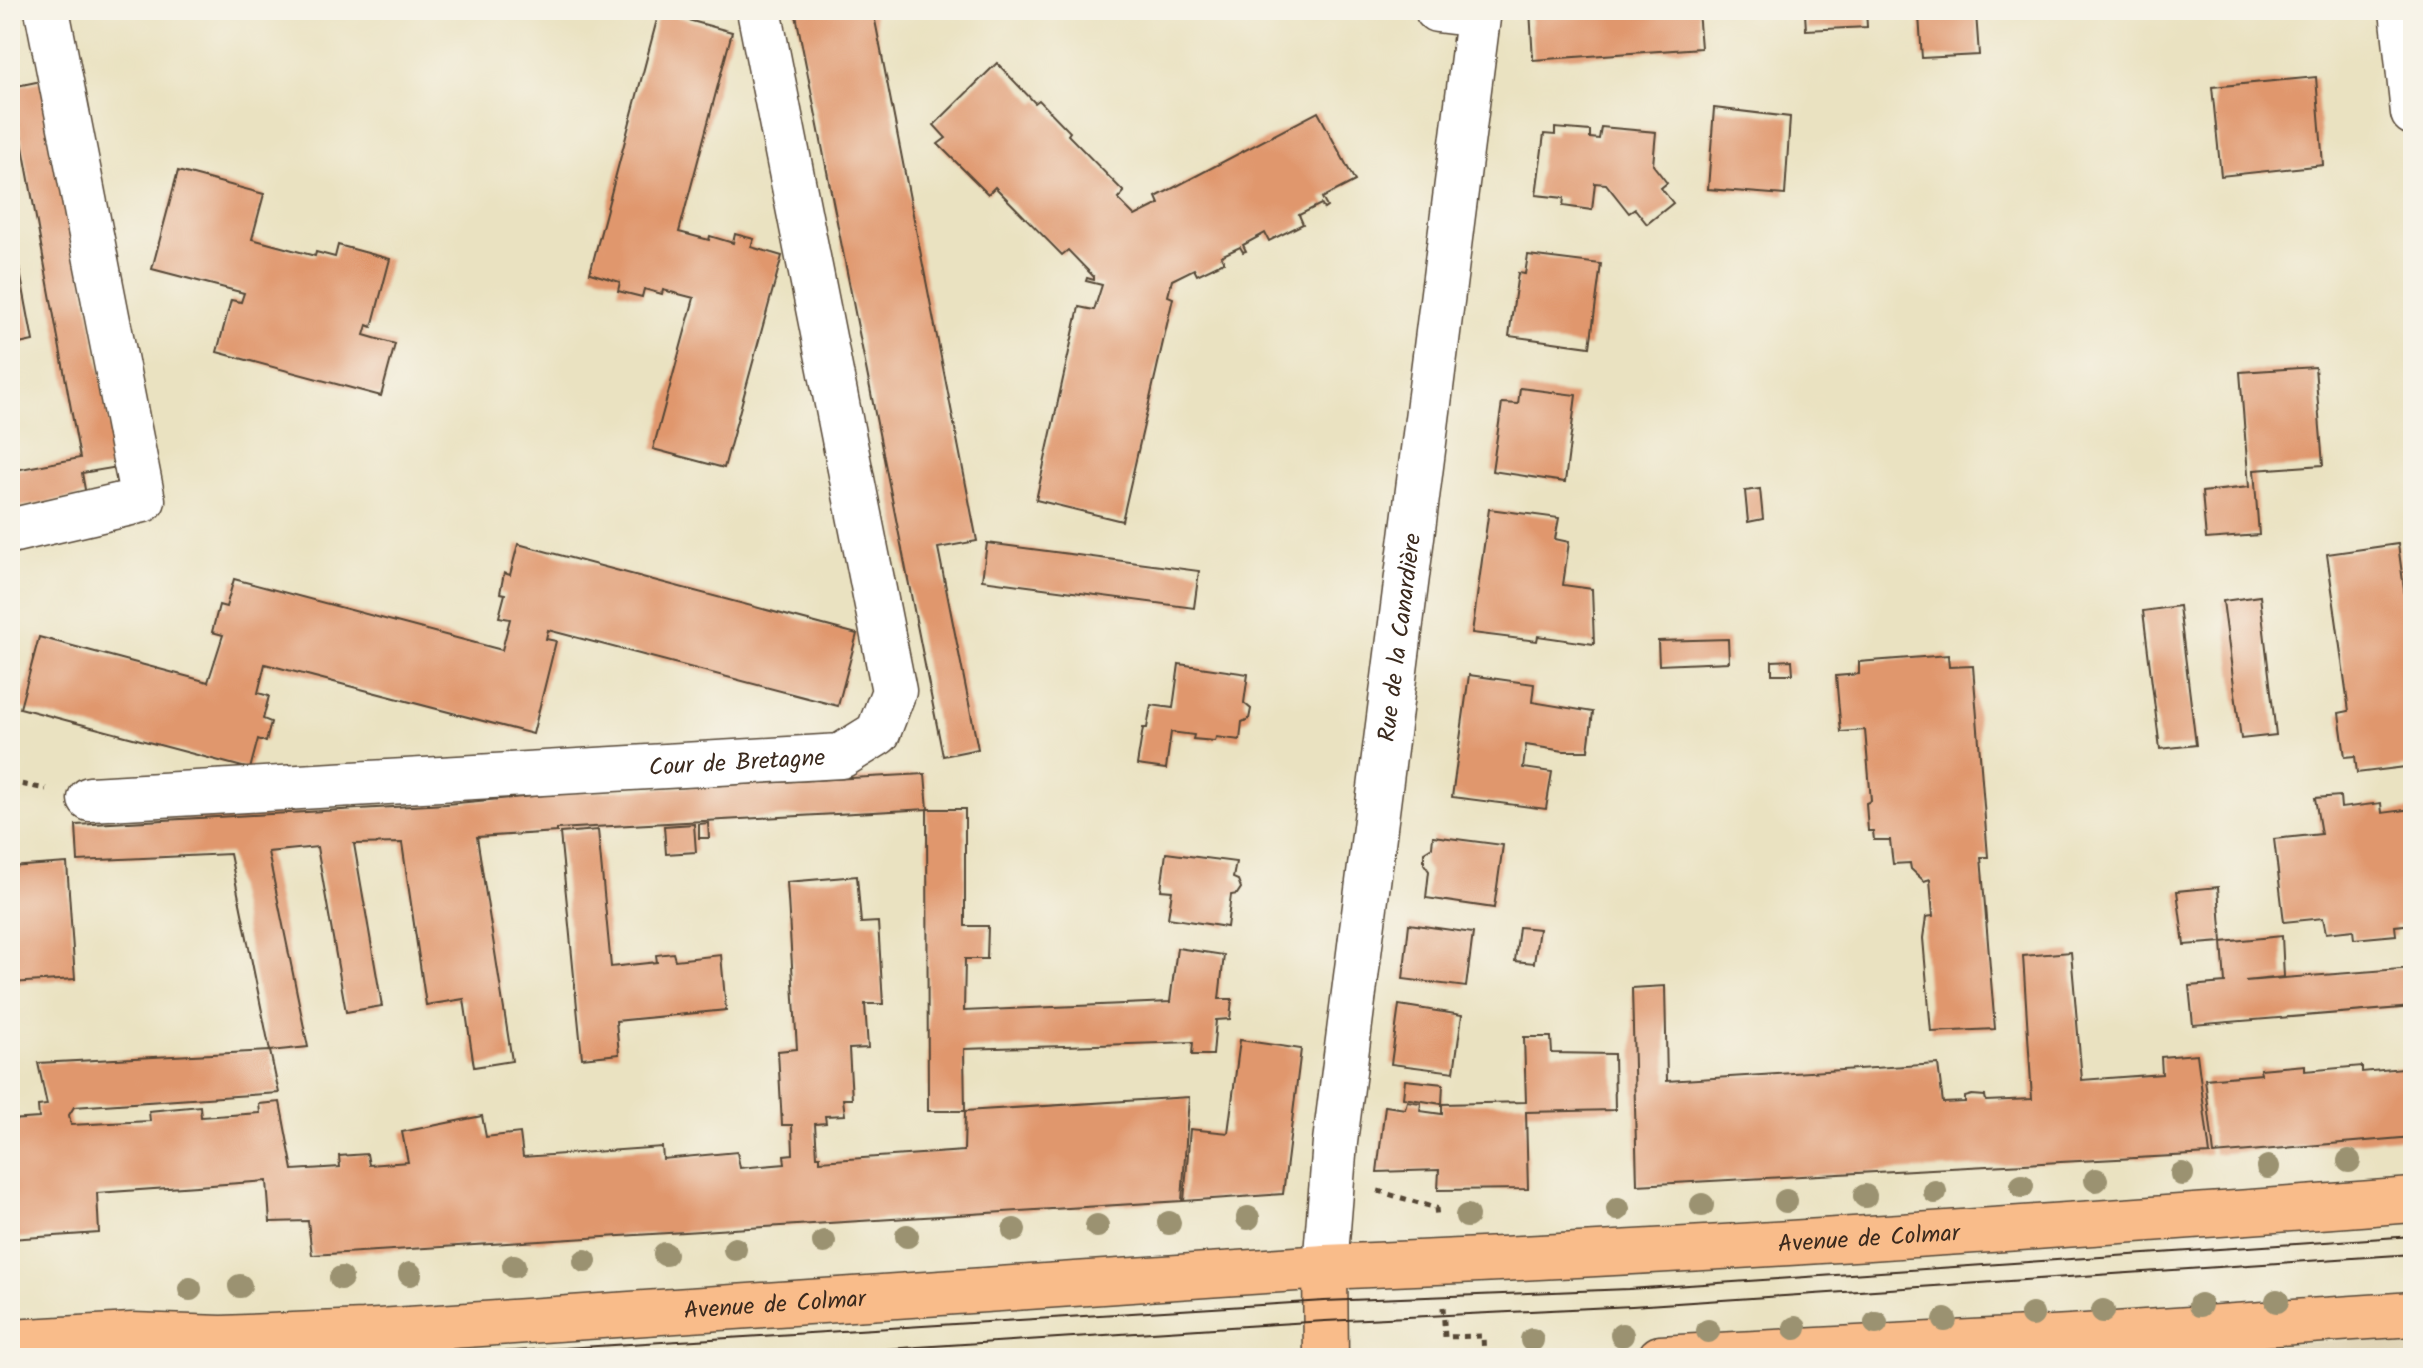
<svg xmlns="http://www.w3.org/2000/svg" width="2423" height="1368" font-family="Kalam,sans-serif">
	<style>
		.built { fill: #dfd3b4 }
		.building { fill: #e0976d }
		.lines { fill: none; stroke-linecap: round; stroke-linejoin: round }
		.minor-casing { stroke: #554636; stroke-width: 47 }
		.major-casing { stroke: #554636; stroke-width: 47 }
		.path { stroke: #554636; stroke-width: 5; stroke-dasharray: 6 6; stroke-linecap: butt }
		.minor { stroke: #fff; stroke-width: 44 }
		.major { stroke: #f9bc8a; stroke-width: 44 }
		.tram { stroke: #3b2a1e; stroke-width: 2 }
		.tree { fill: #9b9271 }
		.labels { text-anchor: middle; stroke-width: 8; stroke-linejoin: round; paint-order: stroke }
		.street-label { font-size: 24px; fill: #3b2a1e; stroke: #f7f3e8 }
	</style>
	<rect width="100%" height="100%" fill="#f7f3e8"/>
	<filter id="ink" filterUnits="userSpaceOnUse"><feTurbulence type="fractalNoise" baseFrequency=".0125" numOctaves="2"/><feDisplacementMap in="SourceGraphic" scale="16" xChannelSelector="R" yChannelSelector="G"/><feConvolveMatrix kernelMatrix="1 2 1 2 8 2 1 2 1" color-interpolation-filters="sRGB"/></filter>
	<filter id="wash" filterUnits="userSpaceOnUse"><feTurbulence type="fractalNoise" baseFrequency=".006" numOctaves="4" result="noise"/><feDisplacementMap in="SourceGraphic" scale="32" xChannelSelector="R" yChannelSelector="G"/><feGaussianBlur stdDeviation="1.8" result="paint"/><feColorMatrix in="noise" values="0 0 0 0 0 0 0 0 0 0 0 0 0 0 0 0 0 1.4 0 .05"/><feComposite in="paint" operator="in"/></filter>
	<g filter="url(#wash)">
		<rect width="100%" height="100%" fill="#eae2c1"/>
		<polygon class="built" points="2413,1336 2413,1358 2013,1358"/>
		<g id="blocks">
			<g class="building">
				<polygon points="795,10 873,10 977,541 938,548 978,749 943,756"/>
				<polygon points="1530,10 1698,10 1701,48 1533,60"/>
				<polygon points="1790,10 1866,10 1867,27 1806,30 1805,13 1790,13"/>
				<polygon points="659,12 732,32 679,232 709,240 710,236 733,243 735,234 754,239 751,247 782,256 724,468 653,449 694,298 663,290 662,294 644,289 642,297 618,291 620,282 590,273"/>
				<polygon points="1976,13 1979,55 1922,58 1919,16"/>
				<polygon points="997,63 1035,103 1039,100 1070,132 1068,135 1124,192 1118,199 1135,216 1159,204 1156,197 1318,112 1355,181 1322,198 1327,207 1324,209 1321,204 1299,215 1303,224 1269,241 1265,233 1243,245 1246,251 1243,252 1240,247 1221,256 1224,262 1197,275 1194,269 1172,280 1168,296 1173,298 1122,521 1036,500 1079,307 1094,310 1102,285 1086,281 1087,278 1094,280 1094,277 1068,250 1062,255 995,187 988,194 938,144 946,138 934,125"/>
				<polygon points="2316,77 2323,165 2221,176 2212,87"/>
				<polygon points="46,80 118,467 82,473 86,495 10,509 10,471 80,458 12,87"/>
				<polygon points="1714,108 1790,117 1785,195 1708,189"/>
				<polygon points="1601,127 1656,132 1653,165 1667,183 1661,188 1673,203 1647,224 1635,209 1629,213 1606,184 1595,183 1592,210 1563,206 1564,198 1536,195 1544,134 1555,135 1555,128 1590,131 1590,138 1599,139"/>
				<polygon points="178,171 264,194 252,239 315,256 316,252 335,257 338,245 390,259 372,327 367,325 364,335 395,344 381,396 217,352 231,300 241,302 244,293 152,269"/>
				<polygon points="1528,255 1601,264 1590,347 1509,336 1518,273 1525,274"/>
				<polygon points="18,261 33,341 10,346 10,263"/>
				<polygon points="2315,367 2323,465 2254,470 2259,535 2206,539 2202,492 2249,487 2240,372"/>
				<polygon points="1520,388 1576,395 1565,482 1492,471 1502,403 1518,404"/>
				<polygon points="1760,489 1763,519 1748,522 1745,491"/>
				<polygon points="1489,509 1559,518 1555,539 1569,542 1563,585 1592,589 1594,644 1538,636 1537,641 1472,633"/>
				<polygon points="987,543 1199,571 1194,608 982,580"/>
				<polygon points="518,544 857,634 838,706 548,630 546,639 556,641 533,734 265,664 258,693 269,696 263,719 271,722 266,742 258,739 250,769 20,708 39,637 208,682 223,635 212,632 219,605 226,607 234,579 502,650 510,619 499,617 505,594 500,593 504,573 510,575"/>
				<polygon points="2398,544 2413,657 2413,766 2357,773 2355,756 2345,757 2339,713 2349,711 2327,554"/>
				<polygon points="2260,596 2276,735 2241,739 2223,601"/>
				<polygon points="2179,606 2196,745 2160,749 2143,611"/>
				<polygon points="1728,639 1729,662 1659,665 1658,641"/>
				<polygon points="1948,655 1949,667 1973,666 1988,857 1981,857 1995,1029 1931,1032 1923,938 1926,917 1933,916 1930,879 1924,881 1911,869 1910,863 1893,864 1890,840 1874,840 1873,831 1868,831 1866,803 1871,801 1865,730 1841,732 1836,676 1859,674 1859,662"/>
				<polygon points="1792,660 1793,674 1772,674 1772,661"/>
				<polygon points="1179,664 1248,674 1244,703 1251,709 1249,719 1242,722 1240,740 1216,737 1215,741 1193,739 1194,735 1171,732 1166,769 1137,765 1143,728 1147,728 1151,705 1173,708"/>
				<polygon points="1469,675 1534,684 1532,702 1593,712 1588,751 1564,751 1526,745 1523,768 1552,772 1546,809 1452,797"/>
				<polygon points="925,774 928,809 557,829 557,832 477,837 512,1061 474,1067 464,999 426,1005 402,843 354,844 382,1006 346,1012 317,847 268,852 308,1047 270,1051 230,854 78,861 76,825 446,804 555,794"/>
				<polygon points="2340,796 2341,808 2381,803 2382,813 2413,809 2413,924 2395,926 2396,935 2354,939 2353,930 2326,933 2323,918 2284,922 2274,839 2321,834 2315,798"/>
				<polygon points="927,809 965,809 965,926 988,926 987,959 965,959 964,1011 1170,1002 1177,948 1224,955 1219,999 1232,999 1230,1019 1216,1020 1213,1055 1192,1055 1193,1042 964,1049 965,1111 1189,1097 1182,1201 312,1255 308,1221 270,1222 267,1181 97,1193 99,1233 10,1239 10,1120 39,1118 38,1106 47,1105 38,1063 270,1051 279,1093 74,1107 69,1115 71,1125 150,1121 149,1111 200,1106 201,1117 260,1113 259,1104 280,1102 293,1170 340,1167 339,1156 367,1154 369,1165 408,1162 402,1132 482,1116 486,1137 520,1133 523,1157 662,1147 663,1159 737,1152 740,1168 785,1164 784,1155 793,1154 792,1125 782,1125 778,1051 797,1049 787,882 857,876 861,923 878,922 883,1004 865,1004 868,1048 849,1049 852,1099 843,1099 845,1115 825,1116 826,1123 815,1124 817,1156 820,1156 820,1161 964,1151 965,1111 928,1111"/>
				<polygon points="708,823 709,838 699,838 699,824"/>
				<polygon points="694,824 696,852 666,854 664,826"/>
				<polygon points="598,830 611,967 657,962 656,955 673,953 675,960 721,955 726,1010 616,1021 619,1054 582,1058 560,833"/>
				<polygon points="1433,836 1503,845 1494,908 1426,898 1429,871 1424,864 1424,852 1432,847"/>
				<polygon points="1166,853 1236,862 1233,878 1238,880 1241,888 1237,894 1231,895 1227,927 1168,918 1172,891 1161,890"/>
				<polygon points="67,863 75,979 10,983 10,867"/>
				<polygon points="2218,887 2222,942 2184,945 2177,891"/>
				<polygon points="1409,924 1473,933 1466,987 1403,979"/>
				<polygon points="1519,927 1539,929 1534,963 1515,961"/>
				<polygon points="2282,936 2284,977 2245,981 2413,968 2413,1007 2193,1025 2189,986 2225,983 2222,942"/>
				<polygon points="2071,952 2082,1080 2162,1074 2161,1057 2197,1054 2210,1154 1637,1185 1632,988 1665,986 1667,1081 1938,1064 1943,1103 1965,1102 1965,1097 1972,1095 1985,1096 1986,1101 2032,1099 2023,956"/>
				<polygon points="1399,1005 1462,1015 1454,1072 1391,1064"/>
				<polygon points="1524,1037 1551,1037 1552,1053 1614,1054 1615,1110 1526,1112 1528,1189 1438,1190 1439,1170 1377,1172 1385,1106 1405,1109 1407,1101 1421,1103 1420,1111 1442,1114 1442,1104 1526,1102"/>
				<polygon points="1240,1040 1301,1049 1283,1194 1184,1201 1190,1129 1228,1133"/>
				<polygon points="2305,1065 2305,1071 2362,1066 2362,1072 2413,1067 2413,1137 2214,1154 2205,1079 2261,1074 2260,1069"/>
				<polygon points="1405,1080 1443,1084 1442,1104 1403,1098"/>
			</g>
		</g>
	</g>
	<g filter="url(#ink)">
		<use href="#blocks" fill-opacity="0" stroke="#554636" stroke-width="2"/>
		<g class="lines">
			<defs>
				<g id="minor">
					<polyline points="1437,10 1478,15"/>
					<polyline points="2402,10 2413,113"/>
					<polyline points="10,531 143,500 47,10"/>
					<path id="s1" d="M90 799 841 756 878 733 894 691 759 10"/>
					<path id="s2" d="M1325 1267 1335 1142 1479 10"/>
				</g>
				<g id="major">
					<polyline points="1325,1267 1326,1358"/>
					<path id="s3" d="M10 1342 132 1335 222 1338 364 1332 1325 1267C1688 1252 2051 1227 2413 1200"/>
					<polyline points="1660,1358 2070,1337 2413,1314"/>
				</g>
			</defs>
			<use href="#minor" class="minor-casing"/>
			<use href="#major" class="major-casing"/>
			<g class="path">
				<polyline points="10,782 46,789"/>
				<polyline points="1378,1191 1436,1208 1437,1217"/>
				<polyline points="1443,1307 1445,1337 1483,1336 1484,1358"/>
			</g>
			<use href="#minor" class="minor"/>
			<use href="#major" class="major"/>
			<g class="tram">
				<polyline points="404,1358 1324,1301 1629,1289 2413,1236"/>
				<polyline points="744,1358 1325,1321 1632,1306 2413,1254"/>
			</g>
		</g>
		<g class="tree">
			<circle cx="2349" cy="1161" r="12"/>
			<circle cx="2268" cy="1167" r="12"/>
			<circle cx="2182" cy="1174" r="12"/>
			<circle cx="2096" cy="1180" r="12"/>
			<circle cx="2022" cy="1186" r="12"/>
			<circle cx="1935" cy="1192" r="12"/>
			<circle cx="1865" cy="1196" r="12"/>
			<circle cx="1786" cy="1201" r="12"/>
			<circle cx="1702" cy="1205" r="12"/>
			<circle cx="1618" cy="1209" r="12"/>
			<circle cx="1467" cy="1216" r="12"/>
			<circle cx="1248" cy="1218" r="12"/>
			<circle cx="1169" cy="1223" r="12"/>
			<circle cx="1097" cy="1226" r="12"/>
			<circle cx="1014" cy="1230" r="12"/>
			<circle cx="907" cy="1236" r="12"/>
			<circle cx="824" cy="1242" r="12"/>
			<circle cx="735" cy="1249" r="12"/>
			<circle cx="665" cy="1254" r="12"/>
			<circle cx="585" cy="1261" r="12"/>
			<circle cx="514" cy="1266" r="12"/>
			<circle cx="410" cy="1274" r="12"/>
			<circle cx="341" cy="1278" r="12"/>
			<circle cx="240" cy="1286" r="12"/>
			<circle cx="190" cy="1289" r="12"/>
			<circle cx="2277" cy="1301" r="12"/>
			<circle cx="2200" cy="1305" r="12"/>
			<circle cx="2103" cy="1311" r="12"/>
			<circle cx="2032" cy="1315" r="12"/>
			<circle cx="1945" cy="1320" r="12"/>
			<circle cx="1876" cy="1323" r="12"/>
			<circle cx="1795" cy="1328" r="12"/>
			<circle cx="1708" cy="1331" r="12"/>
			<circle cx="1622" cy="1335" r="12"/>
			<circle cx="1532" cy="1340" r="12"/>
		</g>
	</g>
	<g class="labels">
		<g class="street-label">
			<text dy="8" stroke="none"><textPath href="#s2" startOffset="634">Rue de la Canardière</textPath></text>
			<text dy="8" stroke="none"><textPath href="#s1" startOffset="648">Cour de Bretagne</textPath></text>
			<text dy="8" stroke="none"><textPath href="#s3" startOffset="1862">Avenue de Colmar</textPath></text>
			<text dy="8" stroke="none"><textPath href="#s3" startOffset="766">Avenue de Colmar</textPath></text>
		</g>
	</g>
	<rect width="2423" height="1368" fill="none" stroke="#f7f3e8" stroke-width="40"/>
</svg>
